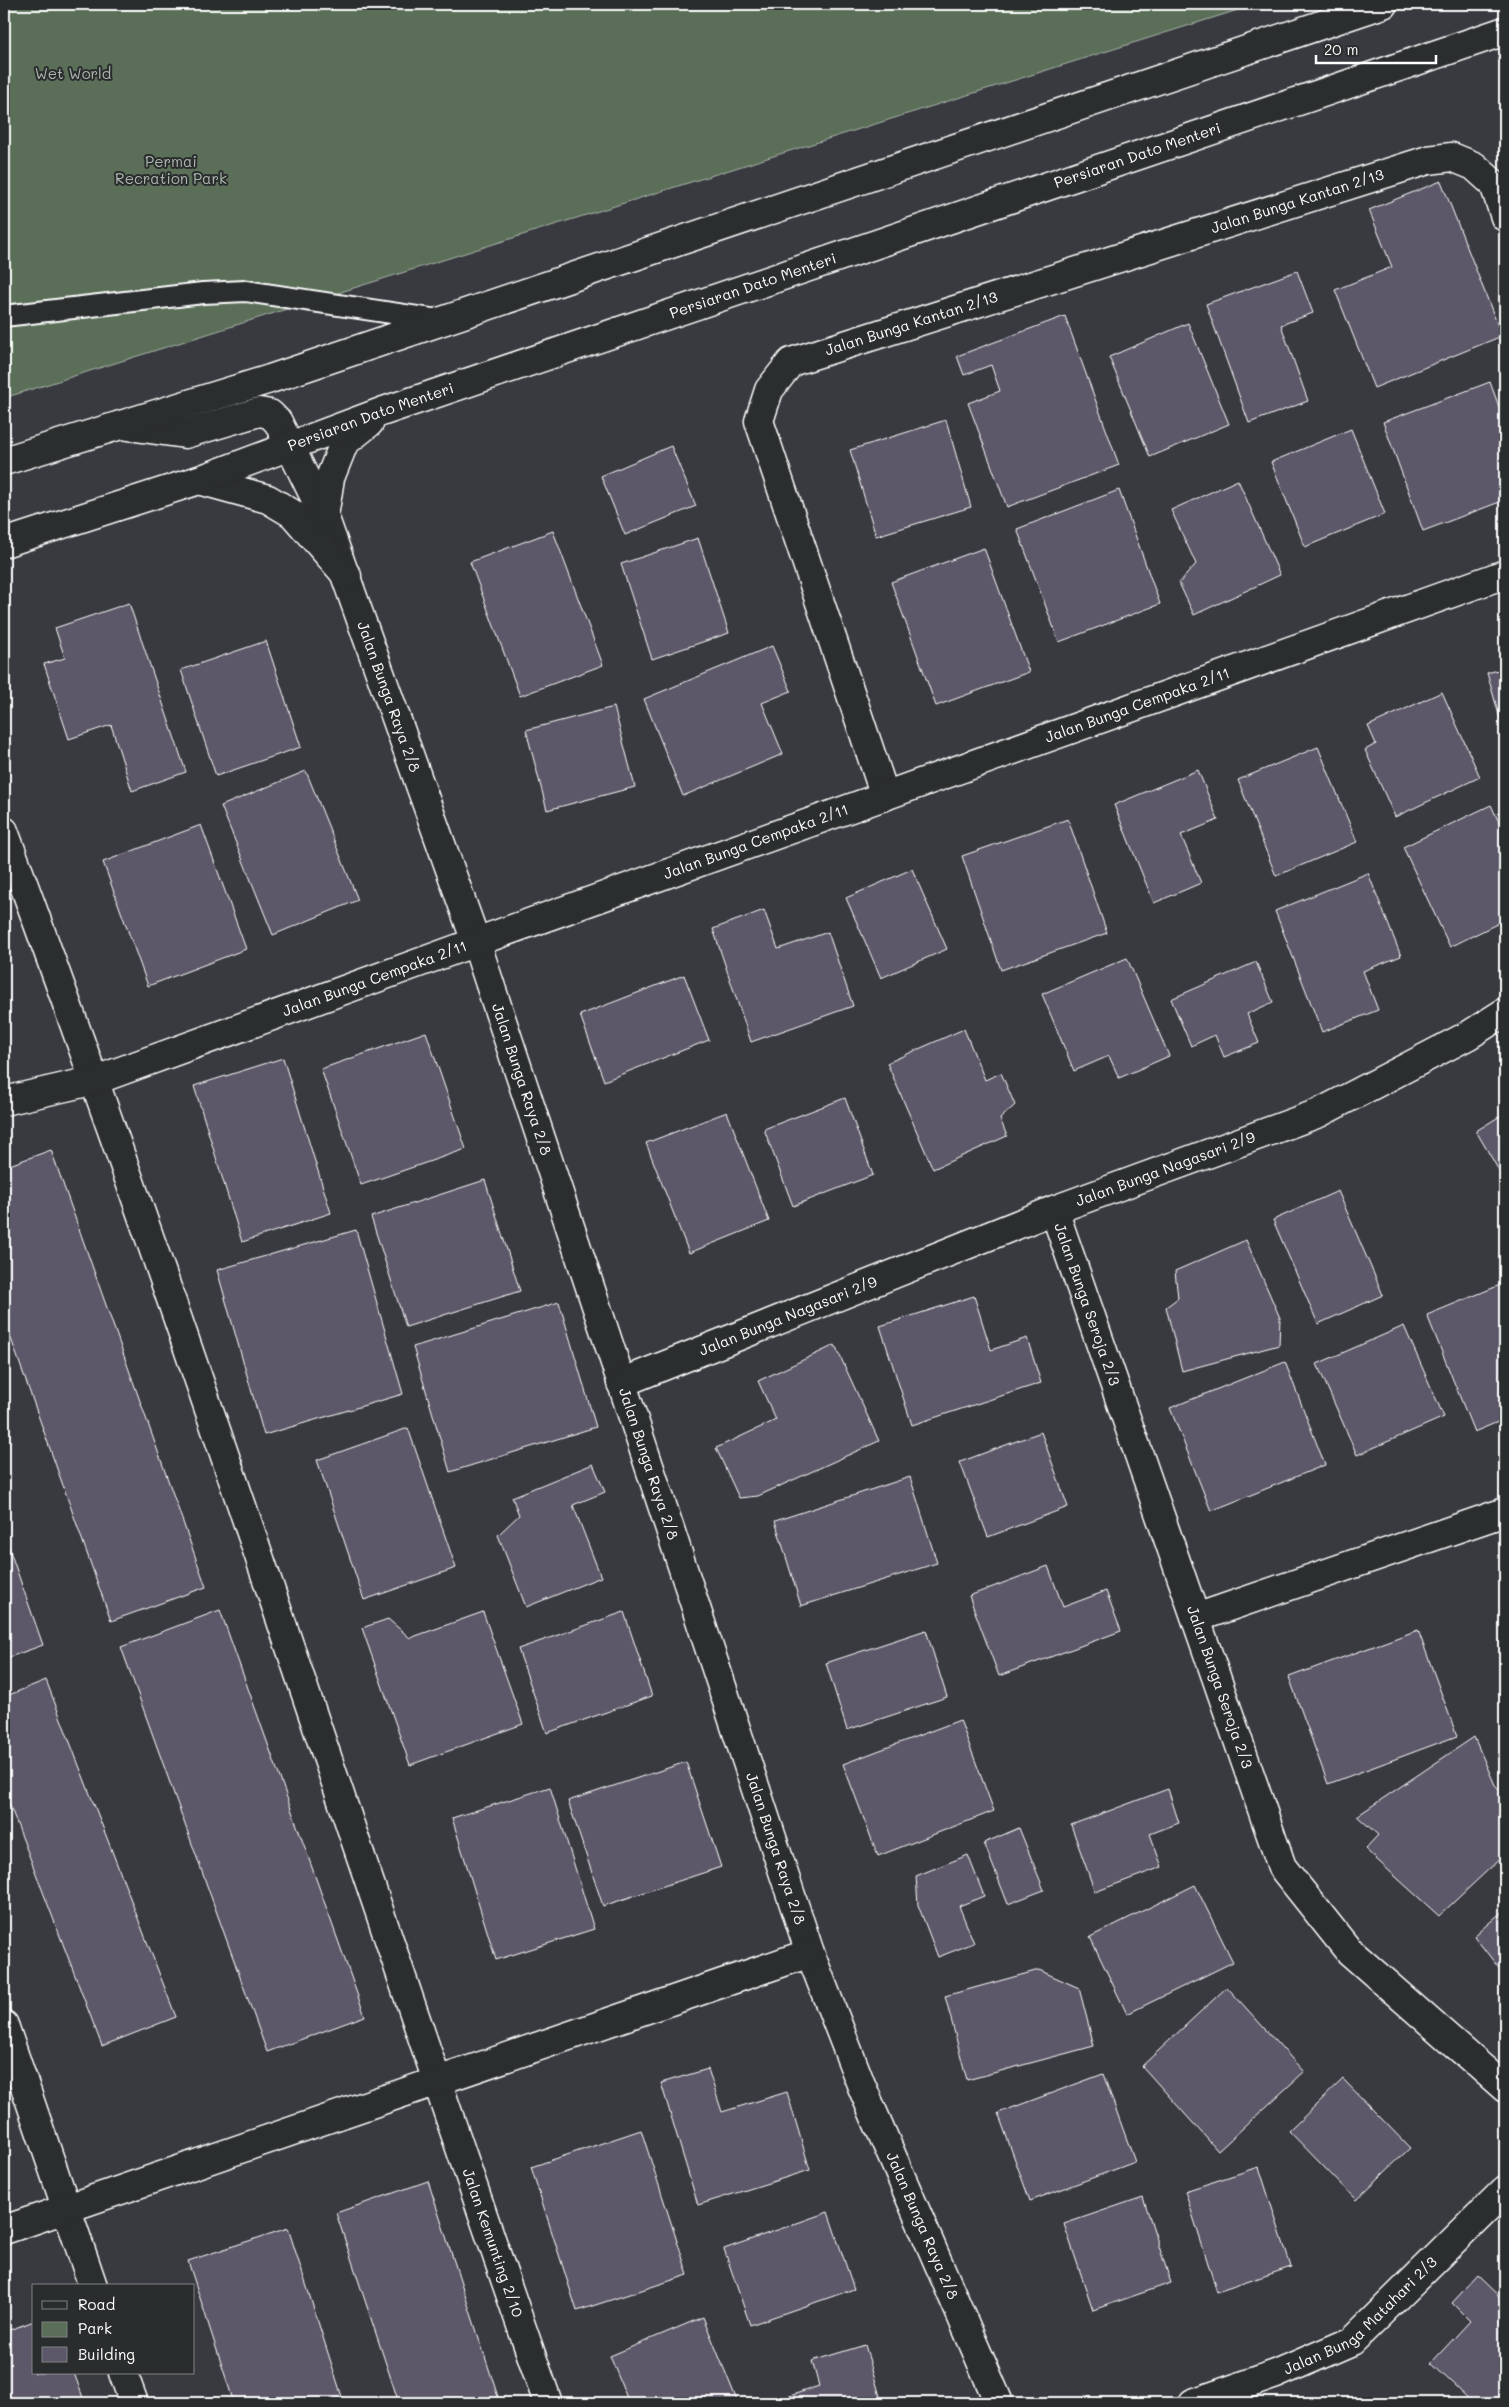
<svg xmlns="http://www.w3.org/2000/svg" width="1509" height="2407" font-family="Mali,sans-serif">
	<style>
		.green { fill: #5a6e58; stroke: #acb6ac }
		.building { fill: #5d5869; stroke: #fff }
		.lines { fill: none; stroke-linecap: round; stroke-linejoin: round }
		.lane-casing { stroke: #fff; stroke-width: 24 }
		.street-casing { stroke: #fff; stroke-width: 31 }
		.primary-casing { stroke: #fff; stroke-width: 31 }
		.lane { stroke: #2a2d2e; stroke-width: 20 }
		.street { stroke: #2a2d2e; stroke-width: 28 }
		.primary { stroke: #2a2d2e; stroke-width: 28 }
		.labels { text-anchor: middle; stroke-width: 4; stroke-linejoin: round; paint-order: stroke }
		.park-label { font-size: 15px; fill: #acb6ac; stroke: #2a2d2e }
		.street-label { font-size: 15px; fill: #fff; stroke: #2a2d2e }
	</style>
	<rect width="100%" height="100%" fill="#393a40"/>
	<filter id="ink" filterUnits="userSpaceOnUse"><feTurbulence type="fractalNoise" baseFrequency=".02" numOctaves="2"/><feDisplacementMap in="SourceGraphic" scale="10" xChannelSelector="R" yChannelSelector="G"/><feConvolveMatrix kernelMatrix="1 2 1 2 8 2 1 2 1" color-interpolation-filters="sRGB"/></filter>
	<g filter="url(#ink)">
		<polygon class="green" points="4,4 1257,4 4,398"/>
		<g class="building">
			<polygon points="1441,181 1502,336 1374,388 1335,290 1392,267 1369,210"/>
			<polygon points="1297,271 1313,313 1281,325 1308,401 1249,423 1206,304"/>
			<polygon points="1065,316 1119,465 1007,507 968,403 1000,391 991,365 964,375 957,356"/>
			<polygon points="1188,323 1229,424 1150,457 1109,357"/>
			<polygon points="1490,382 1505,423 1505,500 1423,531 1383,422"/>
			<polygon points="946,420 971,507 876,536 850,450"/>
			<polygon points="1351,429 1385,514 1305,547 1271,462"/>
			<polygon points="671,446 696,506 625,535 601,476"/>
			<polygon points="1238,480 1280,575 1194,615 1179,583 1196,564 1171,510"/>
			<polygon points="1119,490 1160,604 1059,642 1017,529"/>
			<polygon points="553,531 603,665 520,696 470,562"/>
			<polygon points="698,538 729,633 652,659 621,564"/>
			<polygon points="984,548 1029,672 936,706 891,582"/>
			<polygon points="129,603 186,772 132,791 111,725 69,739 44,664 65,658 55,628"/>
			<polygon points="266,641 301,747 216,776 181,670"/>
			<polygon points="772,646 791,691 762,703 783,754 683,796 644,699"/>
			<polygon points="1505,668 1505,736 1487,673"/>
			<polygon points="1442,692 1480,777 1395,817 1365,750 1376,744 1368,726"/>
			<polygon points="614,707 635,787 547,810 526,730"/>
			<polygon points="1318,747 1357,842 1276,876 1238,780"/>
			<polygon points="1198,770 1218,820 1181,835 1201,883 1154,903 1114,805"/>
			<polygon points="306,771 358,900 273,935 221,806"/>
			<polygon points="1491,805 1505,835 1505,920 1450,947 1403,847"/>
			<polygon points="1068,819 1107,933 1001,970 962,856"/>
			<polygon points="201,825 246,949 148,986 103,862"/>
			<polygon points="912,869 947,949 881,978 846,898"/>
			<polygon points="1368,873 1401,956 1363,971 1378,1010 1322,1032 1275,911"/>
			<polygon points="764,910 778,949 828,932 853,1006 751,1042 713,929"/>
			<polygon points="1127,958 1169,1056 1119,1078 1109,1056 1074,1071 1042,994"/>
			<polygon points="1256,962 1273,1002 1247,1014 1259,1043 1224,1057 1215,1035 1191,1046 1171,999"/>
			<polygon points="684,975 709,1040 604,1081 580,1015"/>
			<polygon points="964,1029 985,1080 1001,1073 1015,1105 1000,1119 1007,1136 933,1169 887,1063"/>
			<polygon points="426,1032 466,1149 361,1185 321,1069"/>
			<polygon points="283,1058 331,1213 242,1242 194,1086"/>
			<polygon points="845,1098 873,1175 793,1206 764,1129"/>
			<polygon points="727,1112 769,1221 689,1253 646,1143"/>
			<polygon points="1505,1113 1505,1181 1476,1131"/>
			<polygon points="51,1150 206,1587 111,1621 4,1319 4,1167"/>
			<polygon points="485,1180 520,1291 406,1327 371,1217"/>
			<polygon points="1338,1191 1383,1295 1318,1324 1273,1220"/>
			<polygon points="356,1230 403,1394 264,1435 217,1270"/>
			<polygon points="1246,1240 1280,1318 1279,1345 1182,1371 1166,1307 1178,1298 1175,1271"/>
			<polygon points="1505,1283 1505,1419 1474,1432 1427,1315"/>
			<polygon points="974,1296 991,1350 1027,1338 1041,1383 912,1425 880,1326"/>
			<polygon points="559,1302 596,1427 450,1472 413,1347"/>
			<polygon points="1404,1326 1444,1417 1357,1455 1317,1364"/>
			<polygon points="835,1345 879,1441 758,1496 739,1498 716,1448 776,1420 758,1381"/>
			<polygon points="1285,1362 1325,1465 1211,1511 1170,1408"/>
			<polygon points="408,1428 456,1568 364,1600 317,1460"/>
			<polygon points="1041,1432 1068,1507 988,1537 960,1462"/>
			<polygon points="593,1464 605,1492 573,1505 601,1577 526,1607 498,1535 519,1515 512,1497"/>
			<polygon points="910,1477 937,1563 801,1606 775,1521"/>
			<polygon points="4,1534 43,1645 4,1659"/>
			<polygon points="1048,1566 1063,1607 1106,1591 1121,1631 999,1676 969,1596"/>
			<polygon points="220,1610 365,2016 267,2052 121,1647"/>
			<polygon points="483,1612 523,1724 410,1765 362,1628 388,1619 410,1638"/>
			<polygon points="624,1612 652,1696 547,1733 518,1649"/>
			<polygon points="926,1630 947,1697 847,1730 826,1663"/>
			<polygon points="1418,1630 1457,1736 1328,1784 1289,1677"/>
			<polygon points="46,1680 176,2017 102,2046 4,1790 4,1697"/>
			<polygon points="960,1720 994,1811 878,1856 843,1764"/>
			<polygon points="1474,1737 1495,1785 1505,1795 1505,1854 1439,1916 1365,1849 1378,1835 1357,1816"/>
			<polygon points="686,1762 721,1867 603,1906 568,1801"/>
			<polygon points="550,1787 594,1929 496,1960 452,1818"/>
			<polygon points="1168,1789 1179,1823 1150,1834 1162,1867 1095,1892 1071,1825"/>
			<polygon points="1019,1828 1044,1890 1008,1904 984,1843"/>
			<polygon points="968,1855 984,1896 959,1906 974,1943 938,1957 918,1905 916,1876"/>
			<polygon points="1195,1885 1233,1962 1127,2014 1090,1937"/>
			<polygon points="1505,1909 1505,1976 1474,1936"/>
			<polygon points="1039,1970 1079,1988 1094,2046 967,2080 945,1996"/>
			<polygon points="1227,1987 1304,2072 1218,2151 1142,2066"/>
			<polygon points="708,2069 722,2112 787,2092 810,2170 698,2205 661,2083"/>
			<polygon points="1103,2074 1135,2162 1030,2201 998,2113"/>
			<polygon points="1343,2079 1410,2148 1356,2200 1289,2131"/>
			<polygon points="641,2130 688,2275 577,2311 531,2167"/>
			<polygon points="1259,2167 1291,2267 1217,2292 1185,2191"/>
			<polygon points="428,2181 500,2403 399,2403 336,2213"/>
			<polygon points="1143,2197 1171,2283 1093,2310 1064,2224"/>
			<polygon points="828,2212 854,2289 750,2325 724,2249"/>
			<polygon points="288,2228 344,2403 234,2403 188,2261"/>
			<polygon points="1477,2276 1505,2303 1505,2403 1473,2403 1431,2363 1470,2321 1452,2303"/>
			<polygon points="703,2317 738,2403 629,2403 610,2356"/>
			<polygon points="34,2321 34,2373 74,2373 85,2403 4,2403 4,2332"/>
			<polygon points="865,2345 882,2403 769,2403 819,2386 812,2361"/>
		</g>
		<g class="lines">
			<defs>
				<polyline id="lane" points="4,316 203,293 246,291 438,320"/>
				<g id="street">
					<path id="s1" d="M121 425 185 434 259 412 270 414 278 422 324 516 476 942 810 1953 862 2087 999 2403"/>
					<path id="s2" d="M885 796 759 421 769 390 791 362 1428 160 1452 157 1474 166 1494 184 1505 217"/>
					<path id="s3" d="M4 831C196 1351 365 1880 548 2403"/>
					<path id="s4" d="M4 1101 96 1080 476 942 1505 574"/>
					<path id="s5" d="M1054 1210 1282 1867 1348 1950 1505 2088"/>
					<path id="s6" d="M621 1383 1054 1210 1319 1113 1469 1035 1505 1012"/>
					<polyline points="1196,1618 1505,1512"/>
					<polyline points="4,2025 93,2286"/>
					<polyline points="4,2230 810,1953"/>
					<polyline points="123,2373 134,2403"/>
					<path id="s7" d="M1193 2403 1276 2374 1352 2341 1505 2190"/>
				</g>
				<g id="primary">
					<polyline points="4,461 270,379 1383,4"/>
					<polyline points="199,480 268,499 293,514 347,576"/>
					<polyline points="324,516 330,478 344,443 369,423"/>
					<path id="s8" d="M4 543 199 480 381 412 1505 31"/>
				</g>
			</defs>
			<use href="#lane" class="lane-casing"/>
			<use href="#street" class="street-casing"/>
			<use href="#primary" class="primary-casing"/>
			<use href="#lane" class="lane"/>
			<use href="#street" class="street"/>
			<use href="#primary" class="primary"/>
		</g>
	</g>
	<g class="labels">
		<g class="park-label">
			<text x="73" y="79">Wet World</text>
			<text x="171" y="167">Permai<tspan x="171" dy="17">Recration Park</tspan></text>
		</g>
		<g class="street-label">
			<text dy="5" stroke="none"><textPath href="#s8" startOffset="1198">Persiaran Dato Menteri</textPath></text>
			<text dy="5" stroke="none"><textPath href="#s2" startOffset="995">Jalan Bunga Kantan 2/13</textPath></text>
			<text dy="5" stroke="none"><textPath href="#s8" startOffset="792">Persiaran Dato Menteri</textPath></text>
			<text dy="5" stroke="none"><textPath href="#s2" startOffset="590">Jalan Bunga Kantan 2/13</textPath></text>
			<text dy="5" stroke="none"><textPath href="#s8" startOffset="388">Persiaran Dato Menteri</textPath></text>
			<text dy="5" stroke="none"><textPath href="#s1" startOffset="461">Jalan Bunga Raya 2/8</textPath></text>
			<text dy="5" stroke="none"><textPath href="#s4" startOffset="1201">Jalan Bunga Cempaka 2/11</textPath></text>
			<text dy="5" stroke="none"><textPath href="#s4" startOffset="796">Jalan Bunga Cempaka 2/11</textPath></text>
			<text dy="5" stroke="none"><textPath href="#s4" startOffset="391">Jalan Bunga Cempaka 2/11</textPath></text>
			<text dy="5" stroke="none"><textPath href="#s1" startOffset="866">Jalan Bunga Raya 2/8</textPath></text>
			<text dy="5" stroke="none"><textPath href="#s6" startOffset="585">Jalan Bunga Nagasari 2/9</textPath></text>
			<text dy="5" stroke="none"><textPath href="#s5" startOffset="100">Jalan Bunga Seroja 2/3</textPath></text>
			<text dy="5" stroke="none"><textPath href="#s6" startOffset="180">Jalan Bunga Nagasari 2/9</textPath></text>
			<text dy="5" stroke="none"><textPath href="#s1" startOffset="1271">Jalan Bunga Raya 2/8</textPath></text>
			<text dy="5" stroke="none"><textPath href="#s5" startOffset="505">Jalan Bunga Seroja 2/3</textPath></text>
			<text dy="5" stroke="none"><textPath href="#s1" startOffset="1676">Jalan Bunga Raya 2/8</textPath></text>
			<text dy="5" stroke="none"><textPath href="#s1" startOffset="2081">Jalan Bunga Raya 2/8</textPath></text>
			<text dy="5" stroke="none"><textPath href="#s3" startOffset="1494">Jalan Kemunting 2/10</textPath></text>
			<text dy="5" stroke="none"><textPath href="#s7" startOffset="192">Jalan Bunga Matahari 2/3</textPath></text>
		</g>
	</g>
	<rect width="1509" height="2407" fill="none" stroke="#2a2d2e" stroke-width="20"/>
	<rect x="10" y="10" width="1489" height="2387" fill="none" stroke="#fff" stroke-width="2" filter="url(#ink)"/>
	<rect x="32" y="2284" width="162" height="90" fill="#2a2d2e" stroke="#7f8182"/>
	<rect x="42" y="2301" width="25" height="8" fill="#2a2d2e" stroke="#7f8182"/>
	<text x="78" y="2310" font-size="15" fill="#ffffff">Road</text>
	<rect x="42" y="2322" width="25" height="15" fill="#5a6e58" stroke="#7f8182"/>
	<text x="78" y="2334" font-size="15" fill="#ffffff">Park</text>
	<rect x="42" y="2347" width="25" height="15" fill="#5d5869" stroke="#7f8182"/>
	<text x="78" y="2360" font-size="15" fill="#ffffff">Building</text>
	<path d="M1316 55v8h120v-8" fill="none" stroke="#ffffff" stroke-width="2.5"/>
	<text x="1324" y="55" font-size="15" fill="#ffffff" stroke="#2a2d2e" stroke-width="4" paint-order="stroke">20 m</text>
</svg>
